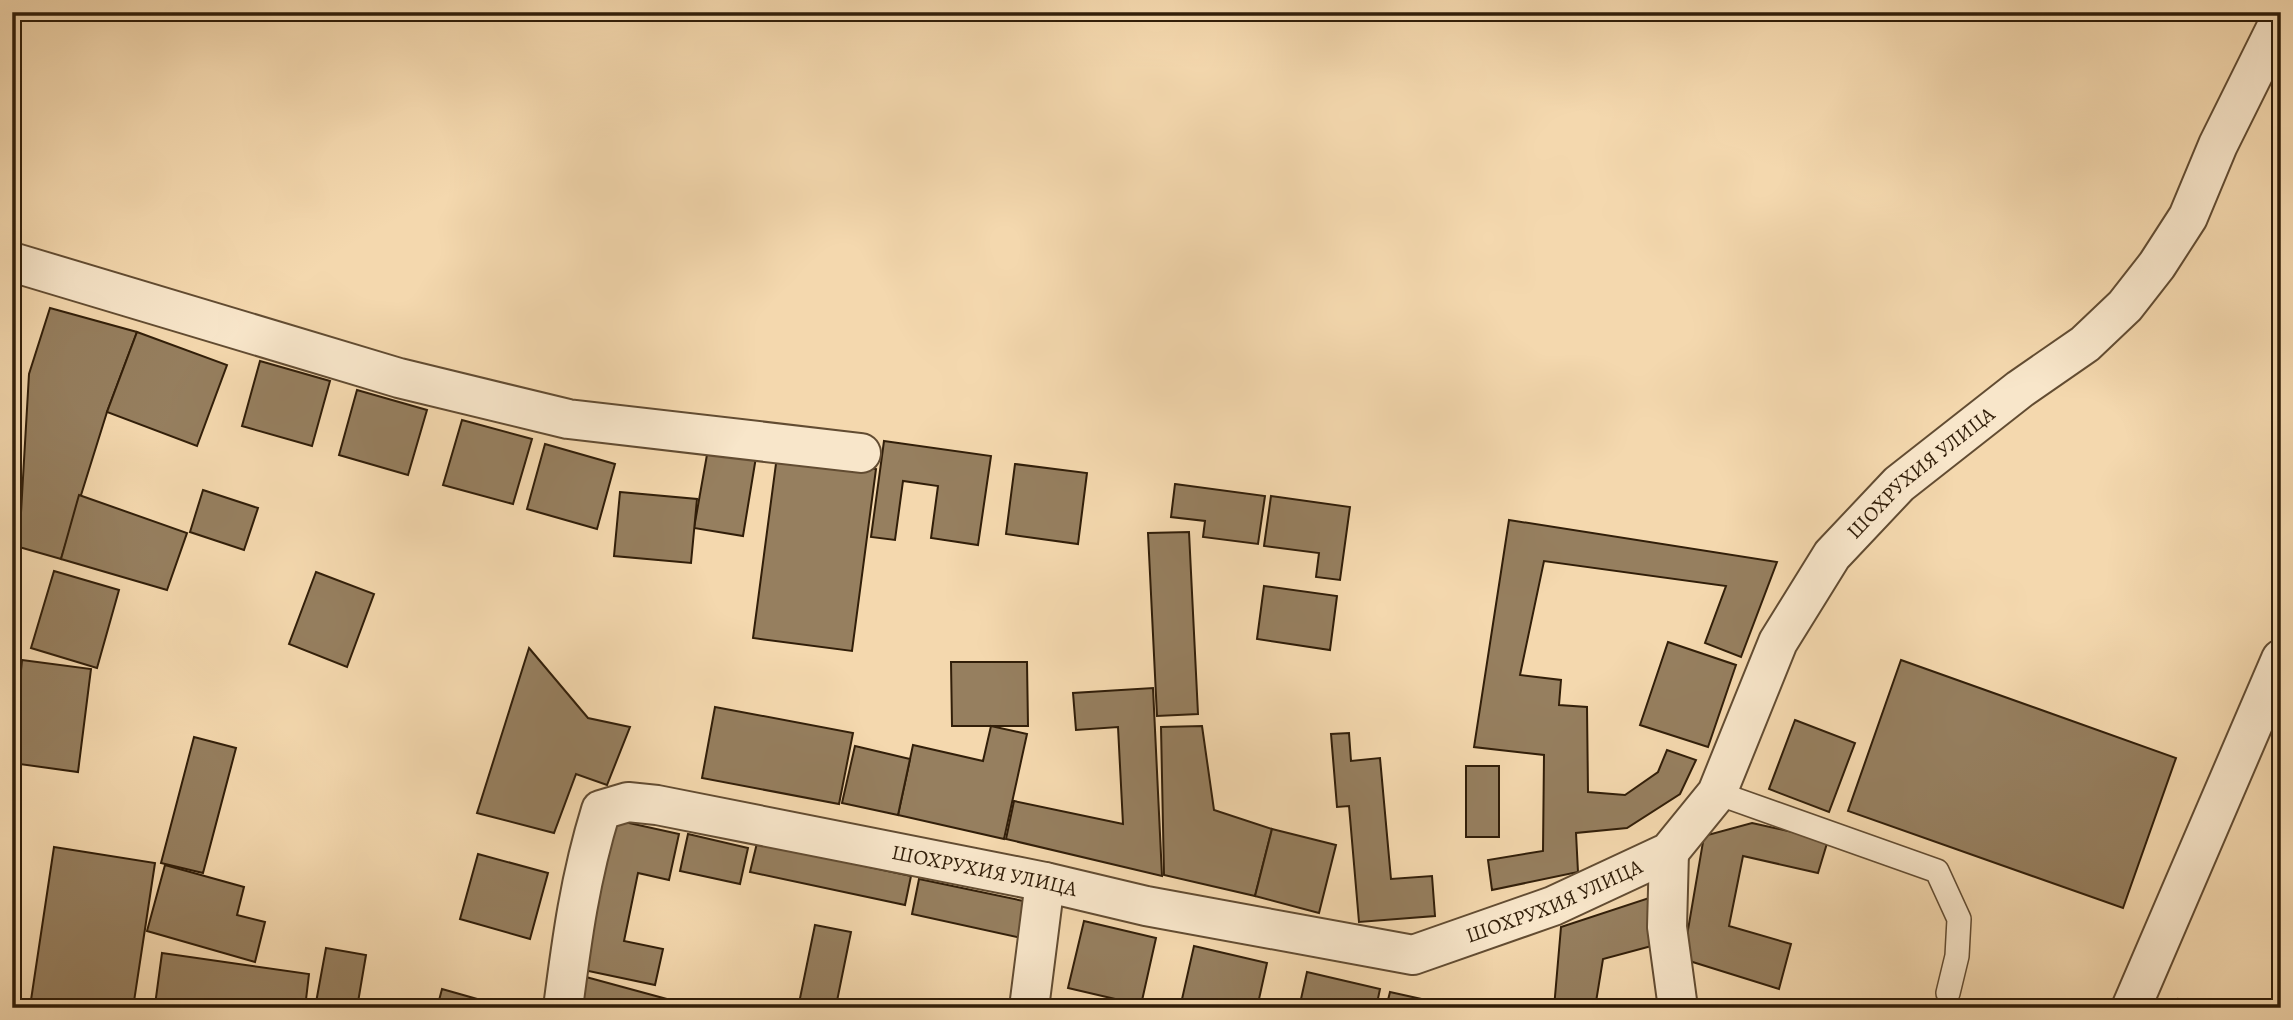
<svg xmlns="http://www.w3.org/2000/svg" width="2293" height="1020" font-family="Alegreya,serif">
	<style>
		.building { fill: #967f5f; stroke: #311e09; stroke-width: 2 }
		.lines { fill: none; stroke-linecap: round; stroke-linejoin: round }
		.service-casing { stroke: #624c32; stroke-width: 26 }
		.minor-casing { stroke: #624c32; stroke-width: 42 }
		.path { stroke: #311e09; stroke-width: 4.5; stroke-dasharray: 5 3.5; stroke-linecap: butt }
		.service { stroke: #f8e6ca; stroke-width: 23 }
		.minor { stroke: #f8e6ca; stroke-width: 38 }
		.labels { text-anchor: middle; stroke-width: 7; stroke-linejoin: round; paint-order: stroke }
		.street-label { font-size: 21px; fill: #311e09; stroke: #f8e6ca }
	</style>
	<rect width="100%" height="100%" fill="#f4d8ae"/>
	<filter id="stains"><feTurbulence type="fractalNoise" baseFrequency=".00286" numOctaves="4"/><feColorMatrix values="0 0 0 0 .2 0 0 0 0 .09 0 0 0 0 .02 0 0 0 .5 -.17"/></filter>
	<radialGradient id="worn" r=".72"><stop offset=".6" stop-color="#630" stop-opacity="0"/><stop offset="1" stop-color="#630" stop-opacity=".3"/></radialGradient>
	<g class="building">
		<polygon points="50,308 137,332 107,412 61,559 19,547 29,374"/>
		<polygon points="137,332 227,365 197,446 107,412"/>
		<polygon points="260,361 330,381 312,446 242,426"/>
		<polygon points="357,390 427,410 408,475 339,455"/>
		<polygon points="462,420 532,439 513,504 443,485"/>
		<polygon points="884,441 991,456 978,545 931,538 938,486 903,481 895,540 871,537"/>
		<polygon points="545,444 615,464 597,529 527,509"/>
		<polygon points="708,449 756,457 743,536 694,528"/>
		<polygon points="777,456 876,469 852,651 753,638"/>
		<polygon points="1015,464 1087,473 1078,544 1006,534"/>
		<polygon points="1175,484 1265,496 1258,544 1203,537 1205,521 1171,517"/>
		<polygon points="203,490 258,508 244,550 190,532"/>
		<polygon points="620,492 697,499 691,563 614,556"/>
		<polygon points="79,495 187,533 167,590 61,559"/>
		<polygon points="1271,496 1350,507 1340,580 1316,577 1319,553 1264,546"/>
		<polygon points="1509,520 1777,562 1741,657 1705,643 1726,586 1544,561 1520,675 1561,680 1559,705 1587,707 1588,792 1625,795 1658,772 1667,750 1696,760 1680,794 1627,828 1576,833 1578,872 1492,890 1488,860 1543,851 1544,755 1474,747"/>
		<polygon points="1189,532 1198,714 1157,716 1148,533"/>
		<polygon points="54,571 119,590 97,668 31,648"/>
		<polygon points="316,572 374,594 347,667 289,644"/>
		<polygon points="1264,586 1337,596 1330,650 1257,639"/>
		<polygon points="1668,642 1736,665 1708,747 1640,725"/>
		<polygon points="529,648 588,718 630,727 607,785 576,774 554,833 477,813"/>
		<polygon points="22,660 91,669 78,772 12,763"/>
		<polygon points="1901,660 2176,758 2123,908 1848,811"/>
		<polygon points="951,662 1027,662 1028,726 952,726"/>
		<polygon points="1153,688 1162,876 1006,839 1014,801 1123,824 1118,727 1076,730 1073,693"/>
		<polygon points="715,707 853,733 839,804 702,778"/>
		<polygon points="1795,720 1855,743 1829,812 1769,789"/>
		<polygon points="991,726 1027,734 1004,839 898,815 913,745 983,761"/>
		<polygon points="1202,726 1214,810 1272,829 1255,896 1164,875 1161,727"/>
		<polygon points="1349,733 1351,761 1380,758 1391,879 1432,876 1435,916 1359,922 1349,806 1337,807 1331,734"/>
		<polygon points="194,737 236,748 203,873 161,863"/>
		<polygon points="855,746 910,759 898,815 842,803"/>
		<rect x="1466" y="766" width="33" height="71"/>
		<polygon points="611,819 679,834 669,880 638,873 624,941 663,949 655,985 579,969"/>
		<polygon points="1752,823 1828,840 1818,873 1743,856 1729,926 1791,944 1779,989 1683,959 1704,836"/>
		<polygon points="1272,829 1336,845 1319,913 1255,896"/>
		<polygon points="688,834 748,848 740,884 680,871"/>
		<polygon points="757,843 911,876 905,905 750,872"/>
		<polygon points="54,847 155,863 133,1008 79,1008 31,1000"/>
		<polygon points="478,854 548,873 530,939 460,919"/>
		<polygon points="165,865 244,887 237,915 265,922 255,962 147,931"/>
		<polygon points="919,879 1033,903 1026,939 912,914"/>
		<polygon points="1652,897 1659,944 1603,959 1595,1008 1554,1008 1561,927"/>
		<polygon points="1084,921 1156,938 1141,1005 1068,988"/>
		<polygon points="815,925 851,932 837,1001 871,1008 798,1008"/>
		<polygon points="1194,946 1267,963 1257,1008 1180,1008"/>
		<polygon points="326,948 366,955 357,1008 315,1008"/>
		<polygon points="162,953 309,974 305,1008 176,1008 155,1005"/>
		<polygon points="1307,972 1380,989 1376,1008 1299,1008"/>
		<polygon points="586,977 700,1008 577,1008"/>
		<polygon points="442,989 509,1008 437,1008"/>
		<polygon points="1390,992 1462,1008 1386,1008"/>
	</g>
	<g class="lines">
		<defs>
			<polyline id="service" points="1717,793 1937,871 1959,919 1957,956 1948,993"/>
			<g id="minor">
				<polyline points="12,262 399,378 568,419 861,453"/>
				<polyline points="1669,852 1667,927 1678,1008"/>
				<path id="s1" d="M563 1008C572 938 580 878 601 810L628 802 657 805 1045 882 1146 906 1413 955 1553 906 1669 852 1717 793 1778 642 1832 555 1899 484 2020 389 2085 344 2125 306 2157 265 2188 217 2218 145 2281 18"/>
				<polyline points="1029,1008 1045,882"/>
				<polyline points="2131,1008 2281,659"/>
			</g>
		</defs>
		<use href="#service" class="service-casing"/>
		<use href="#minor" class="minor-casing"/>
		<polyline class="path" points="2177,1000 2209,1008"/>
		<use href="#service" class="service"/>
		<use href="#minor" class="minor"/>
	</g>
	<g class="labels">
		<g class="street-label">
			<text dy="7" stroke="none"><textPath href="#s1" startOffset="1769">ШОХРУХИЯ УЛИЦА</textPath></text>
			<text dy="7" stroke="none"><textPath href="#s1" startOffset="593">ШОХРУХИЯ УЛИЦА</textPath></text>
			<text dy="7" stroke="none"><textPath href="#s1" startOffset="1181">ШОХРУХИЯ УЛИЦА</textPath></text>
		</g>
	</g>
	<rect width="2293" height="1020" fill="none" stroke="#f4d8ae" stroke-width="42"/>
	<rect x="14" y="14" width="2265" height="992" fill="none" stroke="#311e09" stroke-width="3.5"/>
	<rect x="21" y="21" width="2251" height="978" fill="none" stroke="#311e09" stroke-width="2"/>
	<rect width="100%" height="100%" filter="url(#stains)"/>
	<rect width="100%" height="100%" fill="url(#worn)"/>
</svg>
